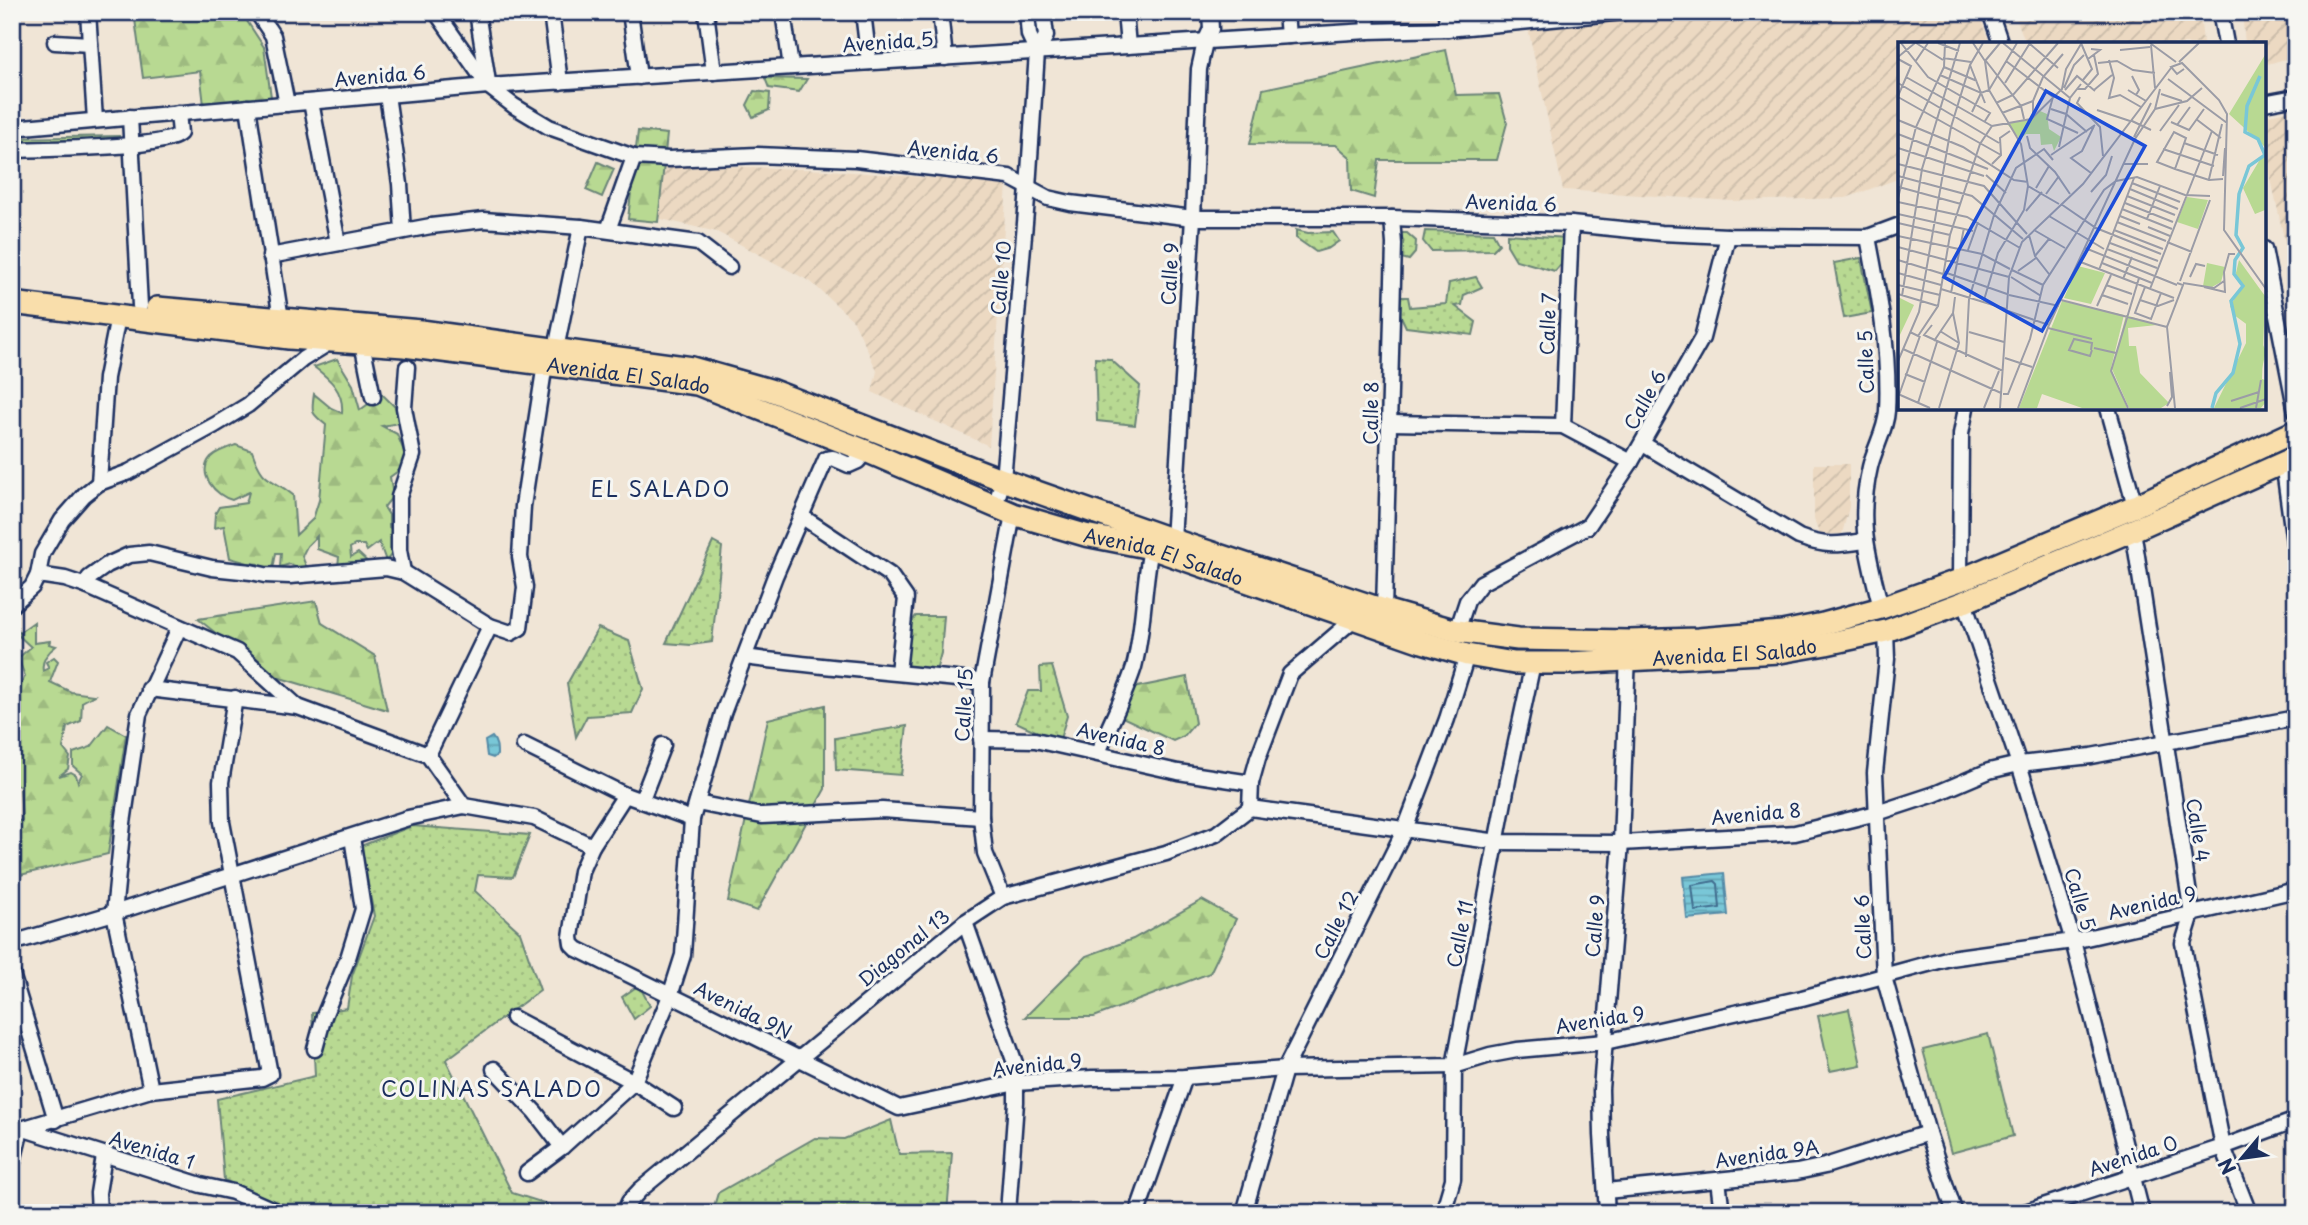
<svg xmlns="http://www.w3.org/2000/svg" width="2308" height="1225" font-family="'Playpen Sans',sans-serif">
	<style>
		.industrial { fill: url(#industrial-furrows) }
		.green { fill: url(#green-dots); stroke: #6a8478; stroke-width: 2 }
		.forest { fill: url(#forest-firs); stroke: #6a8478; stroke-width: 2 }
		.pitch { fill: #b8d992; stroke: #6a8478; stroke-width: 2 }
		.water { fill: url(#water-rules); stroke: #538aa7; stroke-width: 2 }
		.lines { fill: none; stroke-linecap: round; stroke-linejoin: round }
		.shore { stroke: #416c8e; stroke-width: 2 }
		.minor-casing { stroke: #1b2f5e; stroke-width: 19 }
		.primary-casing { stroke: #1b2f5e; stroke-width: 26 }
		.minor { stroke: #f6f6f2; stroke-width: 14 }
		.primary { stroke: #f9deab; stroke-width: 21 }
		.labels { text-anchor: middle; stroke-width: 6; stroke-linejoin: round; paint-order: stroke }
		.street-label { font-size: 19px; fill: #1b2f5e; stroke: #f6f6f2 }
		.neighbourhood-label { font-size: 21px; letter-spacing: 2px; fill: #1b2f5e; stroke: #f6f6f2 }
		.inset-river { fill: none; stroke: #79c7d7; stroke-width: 3.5 }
		.inset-road { fill: none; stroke: #9b9ca6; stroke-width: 2 }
		.view { fill: #1d4ed8; fill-opacity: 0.15; stroke: #1d4ed8; stroke-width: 3.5 }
		.inset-edge { fill: none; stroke: #1b2f5e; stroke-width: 3.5 }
	</style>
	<defs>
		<pattern id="industrial-furrows" width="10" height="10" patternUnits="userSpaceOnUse" patternTransform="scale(1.75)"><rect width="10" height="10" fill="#ecd9c2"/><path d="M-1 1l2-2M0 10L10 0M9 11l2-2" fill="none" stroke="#cabba9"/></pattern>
		<pattern id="green-dots" width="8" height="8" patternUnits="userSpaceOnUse" patternTransform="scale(1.75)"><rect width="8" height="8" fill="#b8d992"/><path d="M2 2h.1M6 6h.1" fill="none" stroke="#9ebb80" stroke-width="1.8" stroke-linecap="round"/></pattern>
		<pattern id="forest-firs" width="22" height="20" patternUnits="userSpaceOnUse" patternTransform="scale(1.75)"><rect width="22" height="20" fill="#b8d992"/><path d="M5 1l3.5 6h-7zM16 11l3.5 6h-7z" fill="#9ebb80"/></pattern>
		<pattern id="water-rules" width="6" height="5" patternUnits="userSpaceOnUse" patternTransform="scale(1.75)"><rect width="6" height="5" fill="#79c7d7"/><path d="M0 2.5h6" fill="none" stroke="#62a2b2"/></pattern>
	</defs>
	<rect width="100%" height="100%" fill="#f0e5d6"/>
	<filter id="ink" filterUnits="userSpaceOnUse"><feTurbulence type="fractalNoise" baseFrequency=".0143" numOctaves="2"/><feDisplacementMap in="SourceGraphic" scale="14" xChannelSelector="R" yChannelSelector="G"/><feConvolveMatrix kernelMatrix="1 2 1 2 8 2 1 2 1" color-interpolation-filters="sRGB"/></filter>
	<g filter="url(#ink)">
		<g class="industrial">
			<polygon points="1670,12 1978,12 1990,44 1900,44 1900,178 1846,198 1733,201 1563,190 1528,28"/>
			<polygon points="2014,12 2200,12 2203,44 2026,44"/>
			<polygon points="2242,12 2296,12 2296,56 2264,65 2264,44 2245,44"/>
			<polygon points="2296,109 2296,293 2264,147 2264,116"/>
			<polygon points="638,163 827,170 1007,184 989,446 872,392 877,371 854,321 811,282 717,232 631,212"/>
			<polygon points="1814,464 1849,464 1849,507 1842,534 1819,534 1814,519"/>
		</g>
		<g class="green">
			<polygon points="119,136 119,145 12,147 12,138"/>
			<polygon points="1296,230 1308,233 1333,232 1339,241 1329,248 1316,252 1296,238"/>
			<polygon points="1425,231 1493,233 1499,244 1493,250 1431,251 1423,241"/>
			<polygon points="1399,233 1407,233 1416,241 1415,253 1409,260 1398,257"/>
			<polygon points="1507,234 1567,238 1567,257 1555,271 1516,260 1507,245"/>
			<polygon points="1861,258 1872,313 1844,318 1834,263"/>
			<polygon points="1476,277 1482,287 1464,295 1462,305 1455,306 1476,322 1473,335 1406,327 1398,310 1399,297 1408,297 1410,307 1446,304 1449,283"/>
			<polygon points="1095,358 1110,359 1140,386 1135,425 1097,421"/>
			<polygon points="713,542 722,547 712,642 691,645 666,643"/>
			<polygon points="916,616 944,616 941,653 936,671 900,666 904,632"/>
			<polygon points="598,628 629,641 643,689 632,713 587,716 576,737 567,684"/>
			<polygon points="1052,666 1067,716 1059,742 1016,722 1028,691 1041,691 1040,667"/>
			<polygon points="907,726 901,775 836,770 835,738"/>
			<polygon points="412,826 530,835 513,877 478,875 475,891 520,932 540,990 446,1060 512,1193 576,1213 294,1212 224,1180 217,1099 315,1076 312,1013 347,1008 352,976 374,916 361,846"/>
			<polygon points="639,985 650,1006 634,1019 622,997"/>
			<polygon points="891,1120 899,1154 952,1153 947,1213 712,1213 718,1193 815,1138 844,1139"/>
		</g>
		<g class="forest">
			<polygon points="134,12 241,12 264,47 271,97 204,105 200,71 143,78"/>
			<polygon points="1446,50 1456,95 1499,94 1507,123 1497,160 1379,160 1374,198 1351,191 1350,157 1336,145 1250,144 1263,89"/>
			<polygon points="765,78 807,79 799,92 769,88"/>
			<polygon points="754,91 770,93 769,110 753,117 747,105"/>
			<polygon points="638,131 667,134 658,222 628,219"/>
			<polygon points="598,162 614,169 602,197 586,190"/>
			<path d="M337 359 353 385 360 410 382 394 399 411V423L382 426 397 434 406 456 405 466 390 477 393 496 384 507 389 515V527L399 535 392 554 386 561 379 542 367 551 364 545H355L350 548 351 557 358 553 371 565 338 566 339 557 317 549V536L307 546 302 556 308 571 290 564 280 567 281 553H276L273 569 258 571V564L248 563 230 558 224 526 214 528 215 514 219 507 246 503 249 492 232 500C216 496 196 474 211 457 217 451 227 448 236 445L252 451C264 485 269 475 293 495L296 535 313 519 319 500 326 425C311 413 311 413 314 394L331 408 342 413C344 391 330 379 314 367Z"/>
			<polygon points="316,601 322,623 375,656 387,710 267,674 198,619"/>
			<path d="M34 622V643L50 641 49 644 56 646C48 652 41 660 43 671L49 668 46 662 54 657 58 661 50 682 71 692 94 695 82 702 81 721 67 727 63 748 70 757 68 769 59 776 71 772 76 775 78 782 82 774 73 766V753L91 747 108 725 126 735 108 854 12 877V820L22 821 20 786 12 784V704L25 676 18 658 31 647 17 634Z"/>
			<polygon points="1187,677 1195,723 1184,736 1173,741 1120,716 1133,688"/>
			<polygon points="825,705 825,789 757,911 728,901 768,719"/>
			<polygon points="1202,900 1236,919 1210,973 1094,1017 1025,1017 1086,956 1133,939"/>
		</g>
		<g class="pitch">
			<polygon points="1849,1009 1861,1065 1830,1071 1818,1016"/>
			<polygon points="1988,1034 2013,1136 1951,1153 1923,1050"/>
		</g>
		<g class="water">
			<path d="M492 737C497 742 497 748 497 755L493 758 487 756 485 741Z"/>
			<polygon points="1724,873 1728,915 1687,919 1683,877"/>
		</g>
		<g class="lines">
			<polygon class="shore" points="1715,881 1718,884 1720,908 1695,911 1692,885"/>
			<defs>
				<g id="minor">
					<polyline points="88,12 95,120"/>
					<polyline points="257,12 273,36 287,104"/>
					<polyline points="436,12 488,86 514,106 549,127 634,157 669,159 757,155 856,159 1009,177 1048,198 1070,203 1193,218 1392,218 1571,224 1661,233 1728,236 1868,237 1900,225"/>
					<polyline points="477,12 488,82"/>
					<polyline points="551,12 560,82"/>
					<polyline points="630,12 639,77"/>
					<polyline points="706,12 714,72"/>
					<polyline points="783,12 791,67"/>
					<polyline points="863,12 869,62"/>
					<polyline points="940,12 945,58"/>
					<polyline points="1027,12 1029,35 1037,52"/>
					<polyline points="1125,12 1128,46"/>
					<polyline points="1286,12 1288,36"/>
					<polyline points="1367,12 1368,31"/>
					<polyline points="1446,12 1447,29"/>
					<polyline points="1990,12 2001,44"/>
					<polyline points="2220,12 2226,44"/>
					<polyline points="55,42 90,44"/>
					<polyline points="387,95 400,184 403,231"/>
					<polyline points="311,102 338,243"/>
					<polyline points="2264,103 2296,97"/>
					<polyline points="248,107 281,319"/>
					<polyline points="130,117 140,306"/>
					<polyline points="12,128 488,86 1368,31 1447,29 1624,12"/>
					<path d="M12 150C39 149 167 149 180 133L178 113"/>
					<polyline points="608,230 634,157"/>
					<path d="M1868 237C1879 294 1890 352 1887 411 1886 430 1874 449 1870 467 1857 523 1868 554 1881 608"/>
					<polyline points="2264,249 2296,412"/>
					<polyline points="270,256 431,226 484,220 581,227 698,243 729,267"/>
					<polyline points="362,343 373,397"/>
					<polyline points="556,349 581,227"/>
					<polyline points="2108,408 2135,506"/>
					<polyline points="1390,423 1563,426 1631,462"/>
					<polyline points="1563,426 1571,224"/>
					<path d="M1643 444 1799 537C1825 547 1838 545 1864 541"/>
					<polyline points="2283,462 2296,557"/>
					<polyline points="99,483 106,378 118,317"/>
					<polyline points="995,506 1003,480 1028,188 1037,52 1046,36 1043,12"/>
					<polyline points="801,516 890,575 906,598 898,672"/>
					<polyline points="2133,530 2192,914 2183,943 2223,1147 2249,1213"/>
					<polyline points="1173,540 1193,218 1199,69 1205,42 1211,29 1210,12"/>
					<polyline points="403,572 399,550 399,497 413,455 404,408 407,367"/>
					<polyline points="38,575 65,579 86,586 237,652 298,707 428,755 464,806 534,818 592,846"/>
					<polyline points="1960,580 1961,434 1966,408"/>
					<polyline points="86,586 89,578 107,565 129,555 149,553 212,568 251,572 265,575 290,576 386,568 403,572 490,626 511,633 520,628 525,587 520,557 523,506 545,364"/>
					<polyline points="1964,602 2019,764 2073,941 2142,1213"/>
					<polyline points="12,605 32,587 38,575 42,554 62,520 84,495 99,483 129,472 215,425 248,405 303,359 332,341"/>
					<polyline points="1384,610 1394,244 1392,218"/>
					<polyline points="1457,631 1467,601 1481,583 1588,526 1631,462 1702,338 1728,236"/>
					<polyline points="1886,631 1887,659 1875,773 1884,977 1928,1133 1955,1213"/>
					<path d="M745 657C824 668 903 672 982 682"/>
					<polyline points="149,689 298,707"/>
					<polyline points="981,739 1035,740 1178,772 1251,783"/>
					<polyline points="524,745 625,795 692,819"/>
					<path d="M1098 753C1109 725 1125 696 1134 667 1144 628 1143 588 1151 548"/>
					<polyline points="428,755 490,626"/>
					<polyline points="625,795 592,846 581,871 571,937 572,944 577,949 899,1108 1016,1083 1092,1078 1185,1077 1285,1069 1454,1066 1490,1055 1517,1050 1605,1042 1802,998 1950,958 2073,941 2296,890"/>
					<polyline points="642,799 663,745"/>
					<polyline points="697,803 762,816 882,810 981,817"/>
					<polyline points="1250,808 1498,842 1621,843 1795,833 1877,813 1935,794 1989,771 2019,764 2091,756 2296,718"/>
					<polyline points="1250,808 1251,783 1258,758 1290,674 1354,619"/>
					<polyline points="1003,897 985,853 981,817 982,682 1013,514"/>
					<polyline points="965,922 1016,1066 1016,1102 1008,1213"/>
					<polyline points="12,943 114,913 408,818 464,806"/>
					<polyline points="12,974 56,1120"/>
					<polyline points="513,1018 634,1082 674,1108"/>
					<polyline points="315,1049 324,1016 348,958 363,909 352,837"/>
					<polyline points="494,1069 535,1112 562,1147"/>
					<polyline points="151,1090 114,913 123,823 139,714 179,628"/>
					<polyline points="24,1129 201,1185 233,1192 280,1213"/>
					<polyline points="12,1166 21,1129 151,1090 262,1078 270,1074 222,822 221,782 235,698"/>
					<polyline points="527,1173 562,1147 634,1082 670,996 683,955 692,819 723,713 775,576 826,459 833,458 849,465 858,461 866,451"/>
					<polyline points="1718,1180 1722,1213"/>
					<polyline points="1606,1191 1797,1172 1825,1166 1928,1133"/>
					<polyline points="99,1213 98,1193 104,1156"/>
					<polyline points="624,1213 629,1202 640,1190 965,922 1003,897 1166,853 1216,834 1250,808"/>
					<polyline points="1137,1213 1185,1077"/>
					<polyline points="1244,1213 1285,1069 1405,829 1447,719 1467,655"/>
					<polyline points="1443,1213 1453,1179 1454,1066 1509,775 1533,663"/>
					<polyline points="1607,1213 1602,1135 1601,1089 1621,843 1628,653"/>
					<polyline points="2022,1213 2223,1147 2296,1120"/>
				</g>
				<g id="primary">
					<path id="s1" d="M12 303 289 338 404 346 697 384 866 451 1013 514 1085 535 1151 548 1422 642 1467 655 1514 663H1569L1780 652 1826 644 1886 631 1964 602 2133 530 2296 457"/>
					<polyline points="157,308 421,331 692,368 770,390 1003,480 1173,540 1384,610 1457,631 1518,639 1629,641 1698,639 1782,632 1823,624 1881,608 1960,580 2135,506 2296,431"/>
				</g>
			</defs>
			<use href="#minor" class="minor-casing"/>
			<use href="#primary" class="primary-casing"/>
			<use href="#minor" class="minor"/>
			<use href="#primary" class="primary"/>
		</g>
	</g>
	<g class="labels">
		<g class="street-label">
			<text transform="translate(888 42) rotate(-4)" y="7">Avenida 5</text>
			<text transform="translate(380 76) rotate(-5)" y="7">Avenida 6</text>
			<text transform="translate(953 152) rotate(6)" y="7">Avenida 6</text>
			<text transform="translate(1511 203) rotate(2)" y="7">Avenida 6</text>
			<text transform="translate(1170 274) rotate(-87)" y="7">Calle 9</text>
			<text transform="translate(1001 278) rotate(-85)" y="7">Calle 10</text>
			<text transform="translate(1548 324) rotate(-88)" y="7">Calle 7</text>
			<text transform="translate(1866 362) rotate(-92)" y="7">Calle 5</text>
			<text dy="7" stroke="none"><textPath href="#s1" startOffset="621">Avenida El Salado</textPath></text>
			<text transform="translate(1645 400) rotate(-61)" y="7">Calle 6</text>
			<text transform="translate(1371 413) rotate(-89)" y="7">Calle 8</text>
			<text dy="7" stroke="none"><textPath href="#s1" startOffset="1188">Avenida El Salado</textPath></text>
			<text dy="7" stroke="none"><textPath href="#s1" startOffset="1776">Avenida El Salado</textPath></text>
			<text transform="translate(964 705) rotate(-87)" y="7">Calle 15</text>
			<text transform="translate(1121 739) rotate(13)" y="7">Avenida 8</text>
			<text transform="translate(1756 814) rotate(-5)" y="7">Avenida 8</text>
			<text transform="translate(2198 830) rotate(81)" y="7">Calle 4</text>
			<text transform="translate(2080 899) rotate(73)" y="7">Calle 5</text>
			<text transform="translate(2152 903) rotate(-13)" y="7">Avenida 9</text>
			<text transform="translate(1336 925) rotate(-63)" y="7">Calle 12</text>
			<text transform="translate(1595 926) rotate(-85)" y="7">Calle 9</text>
			<text transform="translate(1863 927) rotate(-92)" y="7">Calle 6</text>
			<text transform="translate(1460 934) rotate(-79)" y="7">Calle 11</text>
			<text transform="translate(904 948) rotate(-39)" y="7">Diagonal 13</text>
			<text transform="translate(743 1010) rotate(26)" y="7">Avenida 9N</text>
			<text transform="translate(1600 1020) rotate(-9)" y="7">Avenida 9</text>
			<text transform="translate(1037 1065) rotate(-6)" y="7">Avenida 9</text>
			<text transform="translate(152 1150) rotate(17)" y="7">Avenida 1</text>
			<text transform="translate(1767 1154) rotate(-8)" y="7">Avenida 9A</text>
			<text transform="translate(2133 1156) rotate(-18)" y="7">Avenida 0</text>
		</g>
		<g class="neighbourhood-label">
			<text x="661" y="497">EL SALADO</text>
			<text x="492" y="1097">COLINAS SALADO</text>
		</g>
	</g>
	<g transform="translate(1898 42)">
		<rect width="368" height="368" fill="#f0e5d6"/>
		<path d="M142 69 149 72 151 87 163 95 156 109 154 102 143 103 142 92H128L122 97 109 82 134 77ZM289 155 310 158 300 187 279 180ZM341 218 367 254 364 337 367 338V361L363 366H316L350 297 351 284 336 273 332 264 345 243 337 235ZM309 221 327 225 323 240 314 245 305 244ZM180 224 207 231 193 262 166 256ZM0 255 16 263 0 297ZM164 259 226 273 213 326 229 366H184L144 352 139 366H121ZM228 273 259 283 230 286 231 304H238L242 331 271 361 263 366H231L214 327Z" fill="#b8d992"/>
		<path d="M367 13V105L331 72ZM367 109V168L357 172 345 146ZM348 282H366L362 297 368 309 359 348 348 352Z" fill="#b8d992"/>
		<path class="inset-river" d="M314 366 318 351 335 331 342 302 333 259 345 244 336 232 337 218 345 206 338 193 341 152 351 124 367 113 360 97 347 90 349 64 362 34"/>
		<path class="inset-road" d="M3 1 30 35 92 71 87 79M18 1 45 18M40 1 61 9M75 1 87 19 91 48 123 102 130 144 126 168M105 1 172 56M183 1 194 27 185 38M252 1 278 20M132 2 160 26M253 3 257 46M222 8 252 5M0 15 17 1M45 16 73 20M0 17 13 24 0 54M190 17 202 8 193 7M211 18 216 36 211 56 222 53 243 65M87 19 102 1M88 19 123 64 126 77M108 19 155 55 149 77 180 91M17 20 30 1M281 20 301 1M200 21 219 19 235 28 257 31M72 23 87 61M46 25 79 39M286 27 279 32 273 25 284 21 321 58 329 72 326 188 368 247M42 33 83 51 91 48 119 1M234 34 241 48 238 53M8 35 94 84M270 37 329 81M0 41 101 101M107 41 132 1M166 46 176 23 186 13M179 47H187L200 32 196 13M167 48 179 34 197 49M196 48 214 33M230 48 248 59M263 52 284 59M0 55 103 113M182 55 179 61 202 85 205 114M98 61 115 53 160 1M153 67 168 72 189 90M257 67 289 59 304 46M199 68 232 79M74 70 83 51M104 71 135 59M135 73V59L145 35 165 12M298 77 323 96M0 78 65 105 116 138 130 140M234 79 253 88M273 80 291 88 306 67M279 83 292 65M262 89 281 63M0 92 90 127M129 94 132 106 157 130 172 152M236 95 253 61M286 101 320 113M161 105 172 56 183 42M0 106 86 134M265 107 316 124M153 113 197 83M0 122 86 144 129 192M94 122 103 113 102 96 112 89M226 122H250M277 127 288 96 276 90 259 120 277 127 311 138 325 137M193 131 173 116 184 109 196 84M88 133 108 151M0 134 74 154 125 197M325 134 327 106M311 137 324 82M234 141 282 160M130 144 161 162M1 145 63 162M138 146 151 124M232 147 280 167M193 150 208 133 214 114M148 152 161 134M229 154 277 173M0 156 18 85 46 25 47 1M0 160 69 175 122 206M227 161 275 180M163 162 198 186 263 212M224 167 274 187M128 169 144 150M0 172 75 189M151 174 206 207M222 174 242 182M249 177 262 144M219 180 268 199M0 181 52 193M250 185 272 194M136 188 167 206M216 188 265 207M131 193 137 214 151 232M0 194 84 212 112 227M269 200 294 210M212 201 260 219M0 205 111 235M187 206 279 243M209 207 259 226M70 208 80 180M137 214 151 197M0 218 45 232M180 219 276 256M204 221 254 241M114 228 145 243M201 228 236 136M120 229 138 216M46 230 109 252M0 231 43 243M113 235 143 254M292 235 298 222 307 224M225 237 234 215M282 239 312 158M285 241 316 246 326 239M0 243 42 253M208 243 234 252M247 245 237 271 253 277 263 251M306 245 327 250 326 230 331 212H337M43 247 108 267M252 247 314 89M53 251 66 186M0 252 40 264M111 253 161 264M204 253 230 262M4 254 24 127 62 1M86 258 100 211 126 168M163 258 269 285M242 258 260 264 276 258M199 264 213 233M110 269 151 283M34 283 26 293 105 329M150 286 194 297M42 289 61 301M12 290 20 294 40 264 52 193 82 102 94 84 133 77 164 47 168 27 183 2M71 290 106 300M36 299 55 271 57 255M196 306 218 311M5 307 103 351M193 308 194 301 176 297 171 308 192 314 194 308M68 315 71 257 96 173 118 126 146 107 155 118M107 316 134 325M0 319 21 270 53 85 72 23 85 1M7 332 27 340M0 352 32 366M105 352H110L132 297 145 243 206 148 218 139 239 135 287 153 312 154M1 353 22 294M333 359 361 350M20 361 39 300M269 364 274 355 272 330M41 366 61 301 55 271M86 366 101 329M102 366 111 235 124 200 185 142 273 26M120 366 151 283 237 97 257 67 262 47M230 366 213 329 241 236M277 366 269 285 285 243 279 241M342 366 368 357M358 366 363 338"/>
		<path class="view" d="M148 49 247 104 144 289 46 235Z"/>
		<rect width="368" height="368" class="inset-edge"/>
	</g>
	<rect width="2308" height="1225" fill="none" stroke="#f6f6f2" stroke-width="42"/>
	<rect x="21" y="21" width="2266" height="1183" fill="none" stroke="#1b2f5e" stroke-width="2.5" filter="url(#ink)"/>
	<g transform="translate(2242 1158) rotate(241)" stroke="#f6f6f2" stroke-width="5" paint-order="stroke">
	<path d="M0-5L12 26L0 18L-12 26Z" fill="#1b2f5e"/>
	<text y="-10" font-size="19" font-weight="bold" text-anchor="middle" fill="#1b2f5e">N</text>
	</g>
</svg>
